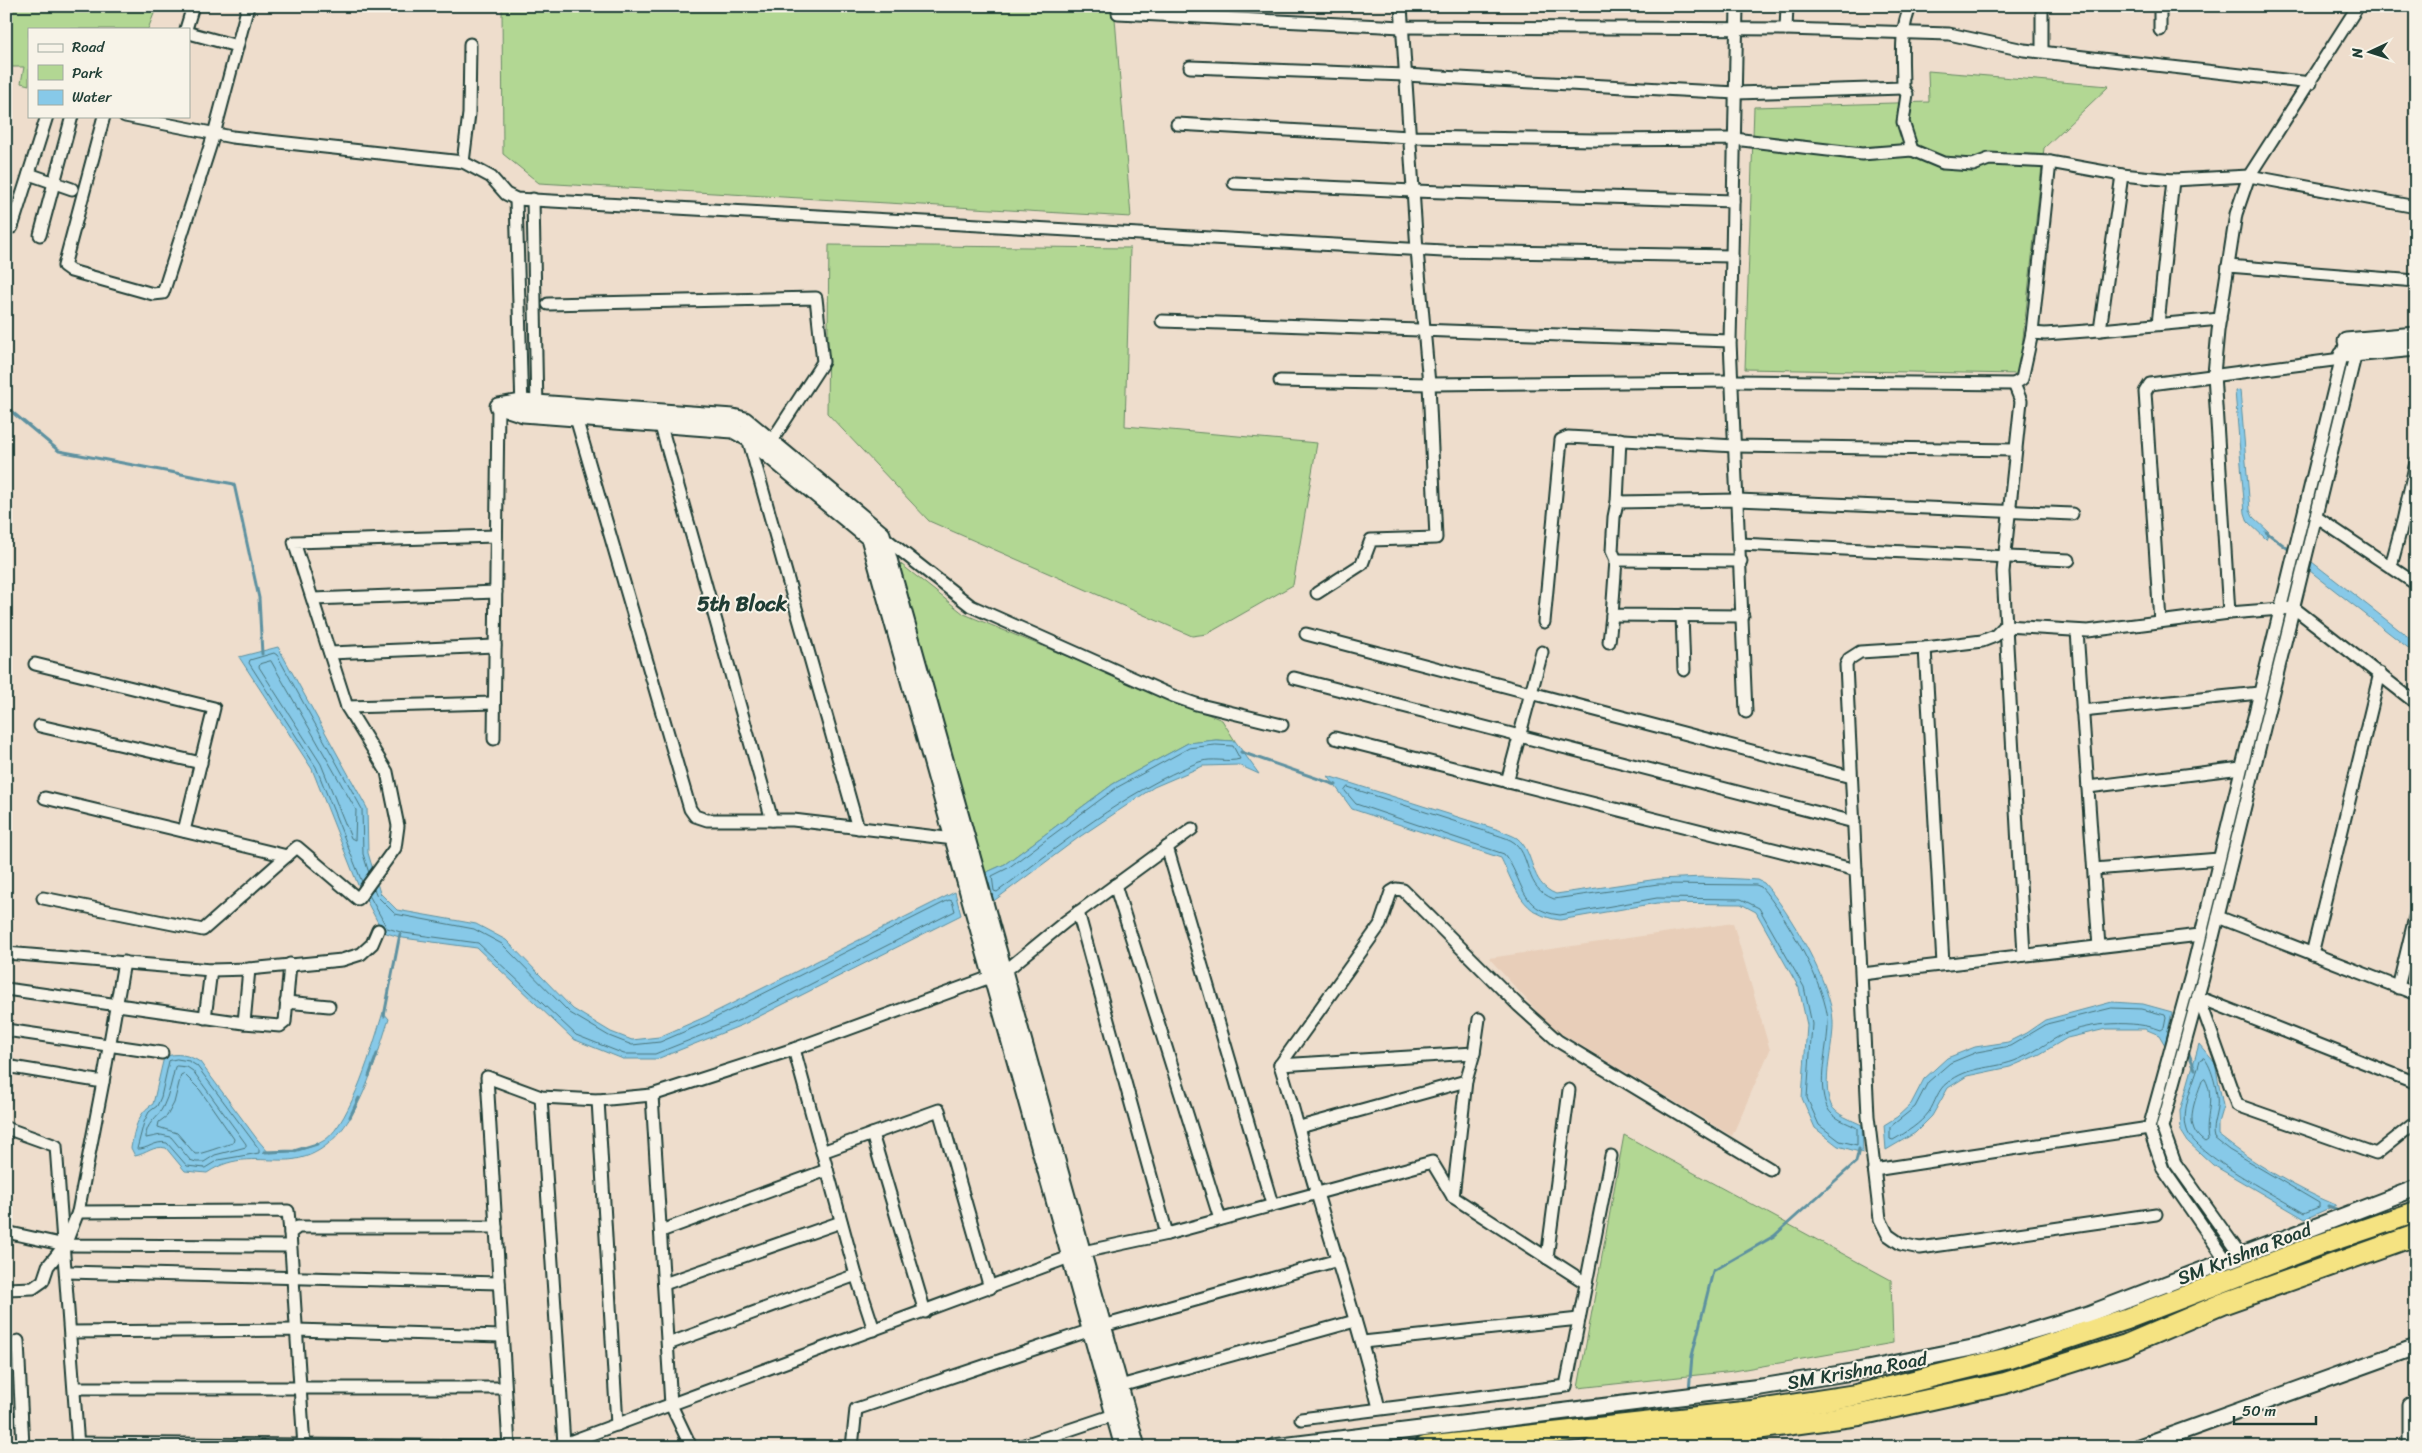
<svg xmlns="http://www.w3.org/2000/svg" width="2422" height="1453" font-family="Sriracha,sans-serif">
	<style>
		.built { fill: #e8ceb9 }
		.green { fill: #b2d793; stroke: #688a64 }
		.water { fill: #87c9e8; stroke: #5d91a0 }
		.lines { fill: none; stroke-linecap: round; stroke-linejoin: round }
		.shore { stroke: #49757c; stroke-width: 1 }
		.stream { stroke: #5d91a0; stroke-width: 3 }
		.street-casing { stroke: #1f3d34; stroke-width: 15 }
		.secondary-casing { stroke: #1f3d34; stroke-width: 19 }
		.highway-casing { stroke: #1f3d34; stroke-width: 24 }
		.street { stroke: #f7f3e8; stroke-width: 11 }
		.secondary { stroke: #f7f3e8; stroke-width: 15 }
		.highway { stroke: #f5e382; stroke-width: 20 }
		.labels { text-anchor: middle; stroke-width: 4; stroke-linejoin: round; paint-order: stroke }
		.street-label { font-size: 19px; fill: #1f3d34; stroke: #f7f3e8 }
		.quarter-label { font-size: 21px; font-weight: bold; fill: #1f3d34; stroke: #f7f3e8 }
	</style>
	<rect width="100%" height="100%" fill="#edc"/>
	<filter id="ink" filterUnits="userSpaceOnUse"><feTurbulence type="fractalNoise" baseFrequency=".02" numOctaves="2"/><feDisplacementMap in="SourceGraphic" scale="10" xChannelSelector="R" yChannelSelector="G"/><feConvolveMatrix kernelMatrix="1 2 1 2 8 2 1 2 1" color-interpolation-filters="sRGB"/></filter>
	<g filter="url(#ink)">
		<polygon class="built" points="1733,923 1770,1050 1732,1136 1552,1028 1489,958"/>
		<g class="green">
			<polygon points="6,6 157,6 148,29 29,29 29,85 21,83 24,67 6,67"/>
			<polygon points="502,6 1114,6 1131,217 539,183 503,154"/>
			<polygon points="1928,71 2109,86 2044,148 2019,374 1745,369 1754,107 1929,102"/>
			<polygon points="829,245 1130,248 1125,426 1317,443 1293,585 1207,634 1192,636 929,521 827,413"/>
			<polygon points="897,561 964,614 1222,720 1235,741 1216,740 1188,743 1113,784 1005,864 985,873"/>
			<polygon points="1624,1135 1891,1280 1893,1343 1734,1371 1578,1388"/>
		</g>
		<g class="water">
			<polygon points="2240,390 2250,510 2253,517 2269,532 2266,539 2248,522 2245,513 2235,391"/>
			<polygon points="2312,562 2416,643 2416,654 2310,571"/>
			<polygon points="278,647 367,808 368,853 380,893 397,910 476,924 506,940 573,1009 611,1032 632,1040 659,1037 705,1017 955,892 961,915 742,1025 657,1059 623,1059 573,1039 477,948 403,938 383,932 358,885 312,769 239,657"/>
			<polygon points="1216,740 1235,741 1259,774 1239,765 1203,766 1154,787 1078,838 991,903 985,873 1005,864 1113,784 1188,743"/>
			<path d="M1328 776 1499 830C1505 833 1512 835 1517 838 1536 853 1528 883 1556 894L1658 879 1704 877 1758 880 1764 883C1789 911 1832 984 1833 1021 1834 1046 1821 1082 1831 1105 1836 1115 1852 1120 1862 1125L1863 1153 1838 1146 1815 1128 1802 1098 1807 1025 1799 988 1756 912 1741 904 1657 903 1560 920C1522 915 1516 889 1501 858L1352 809Z"/>
			<polygon points="2112,1002 2143,1004 2172,1012 2165,1045 2159,1035 2145,1029 2106,1029 2067,1038 2040,1054 2010,1067 1967,1076 1948,1088 1932,1116 1915,1133 1886,1150 1884,1125 1897,1117 1911,1104 1924,1079 1947,1058 1975,1047 2008,1042 2026,1033 2045,1020"/>
			<path d="M383 1012 389 1019C372 1069 353 1156 288 1160 257 1161 235 1154 207 1173L185 1171 166 1148C154 1145 146 1154 135 1156L131 1148C134 1132 137 1113 153 1104L164 1057C177 1052 189 1055 200 1062L257 1139 269 1153C289 1152 307 1151 325 1140 351 1122 374 1043 383 1012Z"/>
			<path d="M2199 1044 2215 1063 2223 1106 2218 1123V1135C2253 1163 2295 1188 2336 1205L2305 1219 2213 1165 2188 1142 2181 1131 2180 1111Z"/>
		</g>
		<g class="lines">
			<g class="shore">
				<polygon points="271,661 356,810 355,840 351,838 321,764 259,667 260,664"/>
				<path d="M1216 745 1233 746 1240 759C1228 763 1212 757 1199 762 1124 792 1061 845 997 892L994 891 992 876 1008 868 1116 788 1189 748Z"/>
				<path d="M1348 787 1497 835C1503 837 1510 839 1515 843 1533 860 1523 887 1554 899L1658 884 1756 885 1761 887C1784 912 1828 989 1828 1023 1828 1049 1816 1082 1827 1107 1832 1119 1847 1122 1857 1128V1145L1840 1141 1819 1125 1807 1098 1812 1024 1804 987 1759 908 1741 899 1657 898 1560 915C1519 911 1524 879 1504 854L1356 804 1345 791Z"/>
				<polyline points="362,882 316,767 249,663 250,660 274,653 277,655 362,809 363,854 369,873"/>
				<polyline points="369,895 387,928 404,933 478,943 576,1035 624,1054 655,1054 740,1020 955,911 952,901 949,900 707,1022 660,1042 632,1045 609,1036 570,1013 502,944 474,929 395,914 377,896 374,889"/>
				<path d="M2112 1008 2142 1009 2165 1015 2166 1018 2164 1028 2161 1030C2135 1020 2091 1022 2064 1034 2047 1042 2033 1054 2014 1061 1988 1070 1971 1065 1947 1083 1938 1089 1935 1103 1929 1112 1920 1124 1907 1132 1893 1140L1890 1139V1127L1915 1107 1928 1082 1950 1063 1977 1052 2010 1046 2047 1024Z"/>
				<path d="M2204 1058C2212 1066 2219 1095 2217 1107 2216 1118 2211 1127 2214 1138L2229 1150 2319 1203V1207L2304 1213C2280 1198 2194 1154 2187 1130 2180 1109 2195 1080 2200 1060Z"/>
				<path d="M177 1059 189 1061 197 1066 259 1149V1153L218 1160 205 1168 187 1166 167 1143C155 1140 147 1150 137 1149L144 1122 149 1112 157 1106 161 1097 169 1061Z"/>
				<path d="M177 1066 187 1067 193 1071 246 1144V1147L215 1155 204 1162H196L190 1160 171 1137 161 1135 146 1138C145 1123 158 1118 163 1107 169 1095 172 1080 175 1067Z"/>
				<path d="M184 1074 200 1090 234 1139 233 1143C225 1145 200 1155 195 1154L177 1133 158 1127 159 1122 167 1116 174 1103 181 1075Z"/>
				<path d="M2205 1079C2216 1098 2204 1119 2208 1140L2205 1142C2182 1127 2195 1101 2202 1081Z"/>
			</g>
			<g class="stream">
				<polyline points="6,407 59,451 234,484 259,598 262,654"/>
				<polyline points="2266,532 2291,551"/>
				<polyline points="1241,752 1336,785"/>
				<polyline points="384,1016 400,934"/>
				<polyline points="2187,1049 2195,1069"/>
				<polyline points="369,1076 377,1054"/>
				<polyline points="350,1117 359,1098"/>
				<polyline points="264,1152 294,1151 317,1144"/>
				<polyline points="2328,1206 2341,1211"/>
				<polyline points="2356,1216 2364,1218 2389,1211"/>
				<polyline points="1689,1391 1692,1356 1713,1271 1774,1236 1856,1162 1859,1149"/>
			</g>
			<defs>
				<g id="street">
					<path d="M1911 6C1899 29 1903 62 1903 88L1907 94 1903 122 1912 150"/>
					<polyline points="2160,6 2160,30"/>
					<polyline points="1118,13 1402,27 1786,29 1949,34 2024,50 2311,83"/>
					<polyline points="186,29 193,6"/>
					<polyline points="1786,29 1787,6"/>
					<polyline points="189,33 237,46"/>
					<polyline points="2042,50 2042,6"/>
					<polyline points="1190,67 1405,75 1736,93 1903,88"/>
					<polyline points="104,116 64,266 71,271 153,294 163,293 214,134 248,6"/>
					<polyline points="125,116 232,137 463,162 491,177 506,194 516,199 1443,251 1732,256 1737,6"/>
					<polyline points="1177,124 1410,137 1595,140 1734,139 1862,154 1912,150 1943,163 1973,165 1989,159 2050,162 2122,175 2173,180 2249,176 2416,207"/>
					<polyline points="463,162 469,114 470,44"/>
					<polyline points="29,174 72,189"/>
					<polyline points="1234,183 1413,191 1733,201"/>
					<polyline points="516,199 522,410"/>
					<polyline points="533,199 537,410"/>
					<polyline points="12,227 47,116"/>
					<polyline points="40,235 72,116"/>
					<polyline points="1732,256 1730,341 1746,712"/>
					<polyline points="2228,266 2416,281"/>
					<polyline points="548,304 816,298 823,362 771,442"/>
					<polyline points="1162,321 1730,341"/>
					<polyline points="2158,324 2173,180"/>
					<polyline points="2100,330 2122,175"/>
					<polyline points="2032,333 2045,334 2100,330 2220,319"/>
					<polyline points="1280,381 1429,384 1732,381 2014,384"/>
					<polyline points="576,418 690,809 695,816 707,820 793,820 954,839"/>
					<polyline points="661,426 772,820"/>
					<polyline points="748,438 858,828"/>
					<polyline points="1620,439 1617,502 1614,517 1612,551 1616,560 1612,615 1743,616"/>
					<polyline points="1617,502 1738,500 2072,514"/>
					<polyline points="2316,517 2416,584"/>
					<polyline points="881,535 971,606 1173,696 1196,704 1282,725"/>
					<polyline points="1740,544 2069,560"/>
					<polyline points="1616,560 1741,561"/>
					<polyline points="2391,566 2403,521 2416,462"/>
					<polyline points="1317,593 1362,564 1371,540 1436,538 1429,384 1417,250 1401,6"/>
					<polyline points="313,599 496,592"/>
					<polyline points="2229,613 2214,374 2218,331 2236,214 2249,176 2358,6"/>
					<polyline points="1682,615 1684,670"/>
					<polyline points="2160,621 2145,392 2150,384 2341,359"/>
					<polyline points="1544,622 1561,440 1568,437 1735,446 2016,450"/>
					<polyline points="2077,631 2099,947"/>
					<polyline points="1306,634 1851,777"/>
					<polyline points="1609,642 1612,615"/>
					<polyline points="1925,648 1943,964"/>
					<polyline points="330,653 495,646"/>
					<polyline points="35,664 214,708 184,831"/>
					<polyline points="1294,678 1854,822"/>
					<polyline points="347,707 294,542 496,536"/>
					<polyline points="2082,711 2259,693"/>
					<polyline points="40,726 201,763"/>
					<polyline points="1335,738 1856,870"/>
					<polyline points="494,739 498,406"/>
					<polyline points="1507,782 1542,652"/>
					<polyline points="2088,787 2241,768"/>
					<polyline points="45,798 287,856"/>
					<polyline points="1167,847 1272,1204"/>
					<polyline points="2094,869 2219,859"/>
					<polyline points="1115,885 1220,1219"/>
					<polyline points="43,898 203,930 297,847 358,899 395,848 398,826 387,772 347,707 494,703"/>
					<polyline points="1078,912 1167,1234"/>
					<polyline points="2218,917 2416,994"/>
					<polyline points="6,953 211,970 249,969 342,960 361,954 372,944 378,930"/>
					<polyline points="2312,954 2380,673"/>
					<polyline points="2024,955 2003,572 2021,401 2014,384 2022,379 2032,333 2050,162"/>
					<polyline points="1862,974 2200,935"/>
					<polyline points="2398,988 2416,913"/>
					<polyline points="6,989 244,1023 249,969"/>
					<polyline points="2198,995 2237,1105 2376,1154 2416,1122"/>
					<polyline points="2198,997 2416,1083"/>
					<polyline points="286,1002 329,1006"/>
					<polyline points="205,1018 211,970"/>
					<polyline points="244,1023 280,1026 285,1022 290,964"/>
					<polyline points="6,1030 162,1053"/>
					<polyline points="794,1049 856,1275 874,1330"/>
					<polyline points="1280,1065 1380,925 1391,892 1396,889 1403,890 1519,1006 1558,1041 1770,1169"/>
					<path d="M1280 1065C1294 1108 1304 1153 1318 1197 1339 1267 1362 1337 1379 1408"/>
					<polyline points="1280,1065 1474,1053"/>
					<polyline points="6,1066 103,1082 124,962"/>
					<polyline points="103,1082 78,1212 288,1211 290,1233"/>
					<polyline points="652,1095 671,1405 691,1447"/>
					<polyline points="541,1097 564,1444"/>
					<polyline points="598,1100 617,1425"/>
					<polyline points="1300,1127 1466,1081"/>
					<polyline points="6,1128 56,1146 78,1447"/>
					<polyline points="872,1134 925,1312"/>
					<polyline points="822,1152 939,1110 990,1288"/>
					<polyline points="1874,1170 2149,1128"/>
					<polyline points="1453,1197 1466,1081 1474,1053 1479,1019"/>
					<polyline points="2156,1214 1920,1248 1901,1244 1888,1235 1880,1219 1868,1116 1846,665 1849,659 1860,652 1925,648 1982,641 1995,636 2005,626 2088,631 2229,613 2294,608 2416,703"/>
					<polyline points="661,1231 827,1170"/>
					<polyline points="6,1232 65,1245 289,1246"/>
					<polyline points="2240,1254 2175,1163 2162,1127 2203,978 2357,348"/>
					<polyline points="1547,1258 1569,1090"/>
					<polyline points="2226,1260 2163,1169 2149,1128 2191,975 2344,348"/>
					<polyline points="67,1272 499,1283"/>
					<polyline points="664,1284 841,1222"/>
					<polyline points="6,1289 33,1288 43,1281 48,1266 65,1245 78,1212"/>
					<polyline points="1103,1326 1338,1260"/>
					<polyline points="71,1332 296,1330 502,1336"/>
					<polyline points="18,1341 23,1447"/>
					<polyline points="1363,1342 1579,1319"/>
					<polyline points="668,1344 856,1275"/>
					<polyline points="1120,1386 1355,1321"/>
					<polyline points="75,1388 505,1388"/>
					<polyline points="1301,1419 1566,1386 1611,1156"/>
					<polyline points="78,1443 509,1447"/>
					<polyline points="304,1447 290,1233 298,1227 496,1227"/>
					<polyline points="509,1447 487,1077 541,1097 598,1100 652,1095 794,1049 1004,972 1065,922 1192,829"/>
					<polyline points="556,1447 1083,1252 1167,1234 1432,1162 1453,1197 1586,1283"/>
					<polyline points="852,1447 856,1409 1091,1330"/>
					<polyline points="1018,1447 1114,1415"/>
					<polyline points="2409,1447 2409,1404 2416,1405"/>
				</g>
				<g id="secondary">
					<polyline points="2346,341 2416,335"/>
					<polyline points="2342,355 2416,348"/>
					<polyline points="498,406 522,402 733,417 745,420 882,534 1137,1447"/>
					<polyline points="502,407 523,414 733,430 749,439 869,538 1123,1447"/>
					<polyline points="1274,1447 1761,1387 1852,1372 1982,1346 2088,1314 2416,1188"/>
					<polyline points="2139,1447 2416,1347"/>
				</g>
				<g id="highway">
					<polyline points="1425,1447 1752,1411 1856,1395 2009,1358 2126,1319 2316,1246 2416,1212"/>
					<polyline points="1595,1447 1756,1429 1859,1415 2005,1383 2126,1345 2222,1304 2416,1235"/>
				</g>
			</defs>
			<use href="#street" class="street-casing"/>
			<use href="#secondary" class="secondary-casing"/>
			<use href="#highway" class="highway-casing"/>
			<use href="#street" class="street"/>
			<use href="#secondary" class="secondary"/>
			<use href="#highway" class="highway"/>
		</g>
	</g>
	<g class="labels">
		<g class="street-label">
			<text transform="translate(2244 1253) rotate(-21)" y="7">SM Krishna Road</text>
			<text transform="translate(1857 1370) rotate(-10)" y="7">SM Krishna Road</text>
		</g>
		<g class="quarter-label">
			<text x="742" y="611">5th Block</text>
		</g>
	</g>
	<rect width="2422" height="1453" fill="none" stroke="#f7f3e8" stroke-width="25"/>
	<rect x="12" y="12" width="2397" height="1428" fill="none" stroke="#1f3d34" stroke-width="2" filter="url(#ink)"/>
	<rect x="28" y="28" width="162" height="90" fill="#f7f3e8" stroke="#a1aaa0"/>
	<rect x="38" y="44" width="25" height="8" fill="#f7f3e8" stroke="#a1aaa0"/>
	<text x="72" y="52" font-size="15" fill="#1f3d34">Road</text>
	<rect x="38" y="65" width="25" height="15" fill="#b2d793" stroke="#a1aaa0"/>
	<text x="72" y="78" font-size="15" fill="#1f3d34">Park</text>
	<rect x="38" y="90" width="25" height="15" fill="#87c9e8" stroke="#a1aaa0"/>
	<text x="72" y="102" font-size="15" fill="#1f3d34">Water</text>
	<g transform="translate(2370 52) rotate(266)" stroke="#f7f3e8" stroke-width="4" paint-order="stroke">
	<path d="M0-4L9 19L0 12L-9 19Z" fill="#1f3d34"/>
	<text y="-8" font-size="14" font-weight="bold" text-anchor="middle" fill="#1f3d34">N</text>
	</g>
	<path d="M2234 1416v8h82v-8" fill="none" stroke="#1f3d34" stroke-width="2.5"/>
	<text x="2242" y="1416" font-size="15" fill="#1f3d34" stroke="#f7f3e8" stroke-width="4" paint-order="stroke">50 m</text>
</svg>
